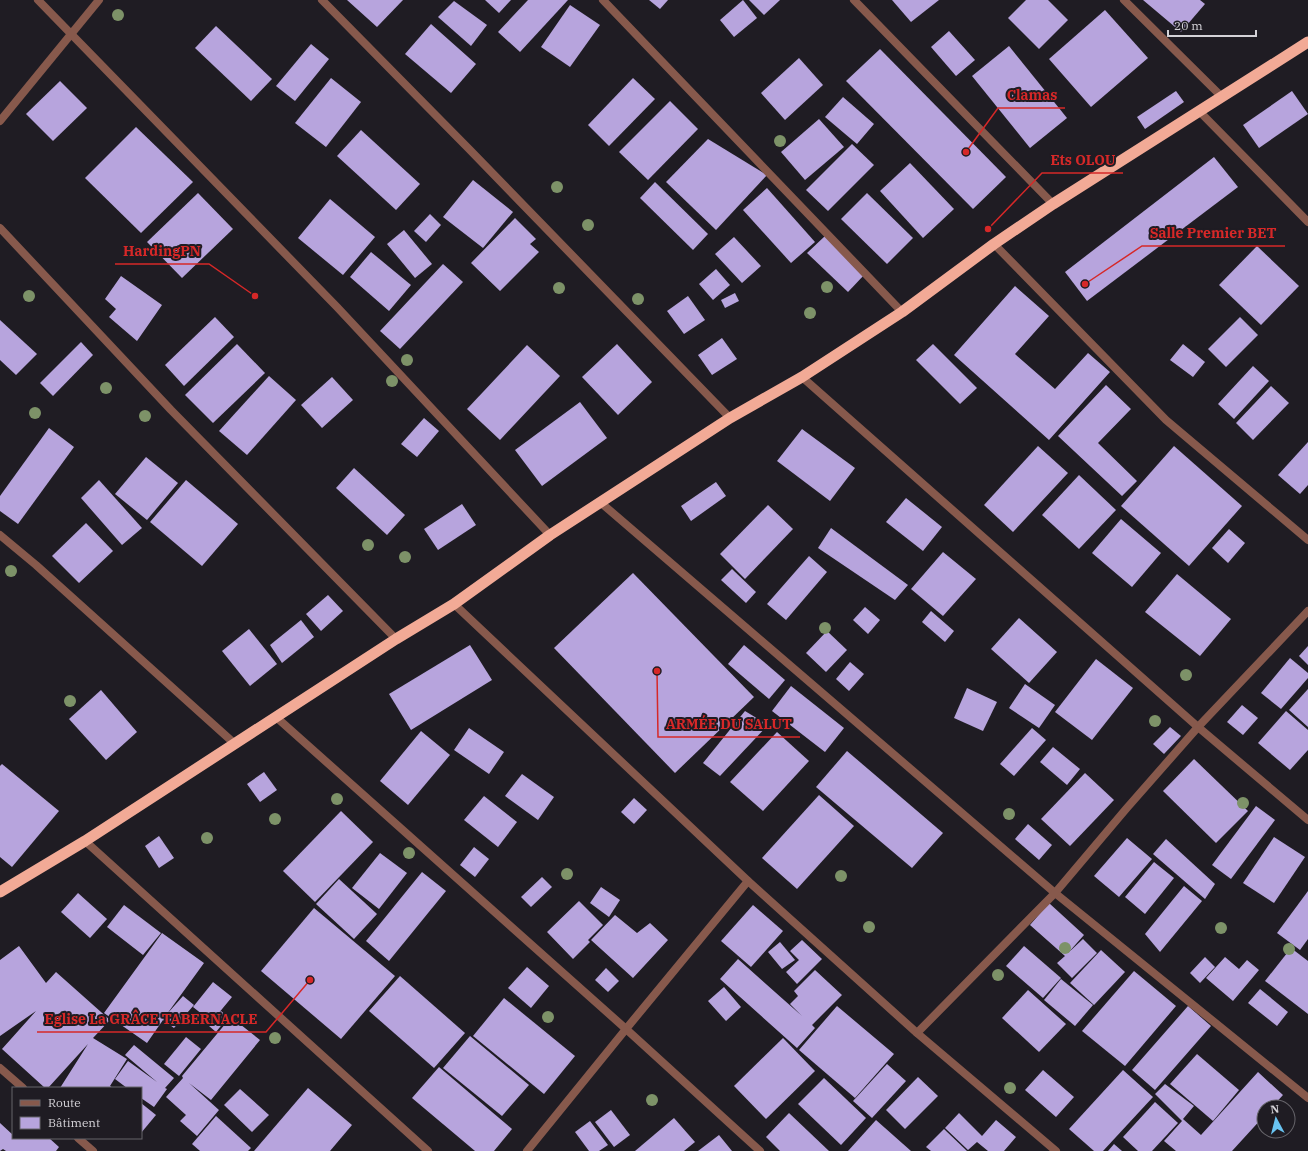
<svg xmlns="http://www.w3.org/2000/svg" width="1308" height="1151" font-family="'IBM Plex Serif',serif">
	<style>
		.building { fill: #b7a4dd }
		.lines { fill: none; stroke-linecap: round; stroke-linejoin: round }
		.minor { stroke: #87594c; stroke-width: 8 }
		.trunk { stroke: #f2aa96; stroke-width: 11 }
		.tree { fill: #7d9268 }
		.leader { fill: none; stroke: #d62828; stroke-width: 1.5 }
		.callout-dot { fill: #d62828; stroke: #1f1c23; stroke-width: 1.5 }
		.callout-label { font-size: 14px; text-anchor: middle; font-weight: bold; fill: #d62828; stroke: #1f1c23; stroke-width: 4; stroke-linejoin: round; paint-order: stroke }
	</style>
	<rect width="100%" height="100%" fill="#1f1c23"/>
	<g class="building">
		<polygon points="347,0 403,0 377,27"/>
		<polygon points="485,0 511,0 499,13"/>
		<polygon points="528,0 568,0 520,52 498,32"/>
		<polygon points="649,0 668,0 660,9"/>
		<polygon points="743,0 757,18 734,37 720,20"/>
		<polygon points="749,0 780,0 764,15"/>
		<polygon points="892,0 939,0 911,22"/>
		<polygon points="1026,0 1048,0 1068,20 1039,49 1008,18"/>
		<polygon points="1143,0 1200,0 1205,4 1181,32"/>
		<polygon points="454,1 487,25 471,46 438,17"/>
		<polygon points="570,5 600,25 570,67 541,47"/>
		<polygon points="1105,10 1148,58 1091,107 1049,59"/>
		<polygon points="431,24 476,64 451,93 405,54"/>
		<polygon points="216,26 272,79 251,101 195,48"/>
		<polygon points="949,31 975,60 956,76 931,47"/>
		<polygon points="311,44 329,59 295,101 276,86"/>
		<polygon points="1009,46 1067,118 1030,148 972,76"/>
		<polygon points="880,49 1006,177 973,209 846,81"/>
		<polygon points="799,58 823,85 785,120 761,93"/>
		<polygon points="331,78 361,102 326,147 295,123"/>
		<polygon points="633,78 655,99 609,146 588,125"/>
		<polygon points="60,81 87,108 53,141 26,114"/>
		<polygon points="1176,91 1184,102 1145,129 1137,117"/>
		<polygon points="1292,91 1308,114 1259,148 1243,125"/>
		<polygon points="843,97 874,124 857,144 825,117"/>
		<polygon points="670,101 698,129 648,180 619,152"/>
		<polygon points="819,119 844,147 805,180 781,152"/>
		<polygon points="136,127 193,182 141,233 85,178"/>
		<polygon points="361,130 420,184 396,210 337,156"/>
		<polygon points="708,139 767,175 716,230 666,182"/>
		<polygon points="852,144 874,165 828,211 806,190"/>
		<polygon points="1214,157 1238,187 1087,301 1065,272"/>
		<polygon points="910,163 954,209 923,238 880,191"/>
		<polygon points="473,180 513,212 483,248 443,217"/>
		<polygon points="655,182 708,234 693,250 640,198"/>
		<polygon points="767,188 815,242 791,263 743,210"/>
		<polygon points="198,193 233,229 182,278 147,242"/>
		<polygon points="867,193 913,238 887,264 841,219"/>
		<polygon points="330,199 375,237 343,275 298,238"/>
		<polygon points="430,214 441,225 426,242 414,231"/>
		<polygon points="515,218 536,239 530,244 539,252 500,291 471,263"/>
		<polygon points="404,230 432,264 415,278 387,244"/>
		<polygon points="825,236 865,274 848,292 807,253"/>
		<polygon points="734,237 761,266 742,283 715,254"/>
		<polygon points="1257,246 1299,286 1261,325 1219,285"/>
		<polygon points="371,252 411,285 389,311 350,277"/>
		<polygon points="443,264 463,282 400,349 380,331"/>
		<polygon points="716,269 730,285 713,300 699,284"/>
		<polygon points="121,276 162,305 137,341 109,317 116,309 105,299"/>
		<polygon points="1015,286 1049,316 1015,354 1055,389 1088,353 1110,372 1049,440 954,355"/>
		<polygon points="735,293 739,301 725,308 721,300"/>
		<polygon points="688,296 705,320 684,334 667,311"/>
		<polygon points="215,317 234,337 184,386 165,365"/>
		<polygon points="1240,317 1258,335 1226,367 1208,349"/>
		<polygon points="0,320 37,354 16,375 0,360"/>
		<polygon points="722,338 737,359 712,375 698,355"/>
		<polygon points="81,342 93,355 53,396 40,383"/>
		<polygon points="237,344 265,373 213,423 185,395"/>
		<polygon points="617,344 652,382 618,415 582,377"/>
		<polygon points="933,344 977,388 960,404 916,360"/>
		<polygon points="1183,344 1205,362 1193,377 1170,360"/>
		<polygon points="527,345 560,376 500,440 467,409"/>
		<polygon points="1253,366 1269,381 1234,419 1218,404"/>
		<polygon points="269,376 296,400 247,455 219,431"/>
		<polygon points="332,377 353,400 322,428 301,405"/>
		<polygon points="1106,385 1131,409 1098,443 1137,481 1122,496 1058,436"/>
		<polygon points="1271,386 1289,403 1253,440 1236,423"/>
		<polygon points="580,402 607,438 542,486 515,450"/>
		<polygon points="424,418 439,431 417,457 401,444"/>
		<polygon points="49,428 74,447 18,524 0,511 0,496"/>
		<polygon points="802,429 855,468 830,501 777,461"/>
		<polygon points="1308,442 1308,485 1300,494 1278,475"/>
		<polygon points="1038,446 1068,473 1013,532 984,505"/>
		<polygon points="1174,446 1242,506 1189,566 1121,506"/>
		<polygon points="146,457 178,483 147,520 115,494"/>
		<polygon points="354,468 405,515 387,535 336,488"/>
		<polygon points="1079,475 1116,510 1079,549 1042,515"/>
		<polygon points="99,480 142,528 122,545 81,498"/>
		<polygon points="186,480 238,524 202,566 150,522"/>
		<polygon points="716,482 726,496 691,521 681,506"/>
		<polygon points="906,498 942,527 923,551 886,522"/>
		<polygon points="462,504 476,525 438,550 424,529"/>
		<polygon points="768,505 793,529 745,579 720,554"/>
		<polygon points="1121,519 1161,553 1132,587 1092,553"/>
		<polygon points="86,523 113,551 79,583 52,556"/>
		<polygon points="831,528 908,585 895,600 818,548"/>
		<polygon points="1229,529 1245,543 1228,563 1212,548"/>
		<polygon points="943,552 976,579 943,616 911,589"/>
		<polygon points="809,556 827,572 786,620 767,604"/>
		<polygon points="732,569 756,592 746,603 721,580"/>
		<polygon points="633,573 754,697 675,773 554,648"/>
		<polygon points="1177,574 1231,619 1200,656 1145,612"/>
		<polygon points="328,595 343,611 321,631 306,614"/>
		<polygon points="865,607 880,620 868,634 853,620"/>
		<polygon points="931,611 954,631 945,642 922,622"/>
		<polygon points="1019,618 1057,652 1029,683 991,649"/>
		<polygon points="301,620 314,637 282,663 270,645"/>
		<polygon points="249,629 277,664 250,686 222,651"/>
		<polygon points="827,631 847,650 826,672 806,653"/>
		<polygon points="470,645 492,680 411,730 389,694"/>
		<polygon points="744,645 785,680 769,699 728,664"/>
		<polygon points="1308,646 1308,665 1299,656"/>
		<polygon points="1290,658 1308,673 1308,678 1281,709 1261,693"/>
		<polygon points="1096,659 1133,688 1092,740 1055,712"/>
		<polygon points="850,662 864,674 849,691 836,679"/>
		<polygon points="1025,684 1055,705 1039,728 1009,708"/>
		<polygon points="791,686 844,728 825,752 772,711"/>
		<polygon points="967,688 997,702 983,731 954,718"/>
		<polygon points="1308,689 1308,727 1289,710"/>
		<polygon points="101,690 137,732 106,760 69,719"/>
		<polygon points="1242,705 1258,718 1243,735 1227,722"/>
		<polygon points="745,711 768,725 720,776 703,763"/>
		<polygon points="1286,711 1308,730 1308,750 1290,770 1258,743"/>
		<polygon points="1170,727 1181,736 1164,754 1153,744"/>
		<polygon points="469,728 504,752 489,774 454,750"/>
		<polygon points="1032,728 1046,740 1014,776 1000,764"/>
		<polygon points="421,731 450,755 408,805 380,781"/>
		<polygon points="777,732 809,761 763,811 730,782"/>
		<polygon points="1053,747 1080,769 1067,785 1040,762"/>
		<polygon points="847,751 943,833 912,868 816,787"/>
		<polygon points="1194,759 1248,811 1216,843 1163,791"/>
		<polygon points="2,764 59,811 12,867 0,857 0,766"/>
		<polygon points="264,772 277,790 260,802 247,784"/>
		<polygon points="1085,773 1114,800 1070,846 1041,819"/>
		<polygon points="522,774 554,797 538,820 505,796"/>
		<polygon points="819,795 854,826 797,889 762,858"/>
		<polygon points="484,796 517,822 498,847 464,820"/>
		<polygon points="634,798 647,810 634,824 621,812"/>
		<polygon points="1256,806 1275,820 1231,879 1212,865"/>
		<polygon points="341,811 373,842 315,902 283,871"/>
		<polygon points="1028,824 1052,845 1039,860 1015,839"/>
		<polygon points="159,836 174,858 159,868 145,846"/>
		<polygon points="1274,837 1305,857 1274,903 1243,883"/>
		<polygon points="1127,838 1152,859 1119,897 1094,876"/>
		<polygon points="1166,839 1215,884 1205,899 1153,854"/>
		<polygon points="474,847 489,859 475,877 460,865"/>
		<polygon points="380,853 407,873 379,909 352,888"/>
		<polygon points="1154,862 1174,878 1145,914 1125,897"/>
		<polygon points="422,872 446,891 389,961 366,941"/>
		<polygon points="542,877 552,887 531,907 521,897"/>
		<polygon points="339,879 377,914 354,939 316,904"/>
		<polygon points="1184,886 1202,901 1160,952 1145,934"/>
		<polygon points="601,887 620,900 609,917 590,903"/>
		<polygon points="1308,891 1308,939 1300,950 1277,933"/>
		<polygon points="78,893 107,919 90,938 61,912"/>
		<polygon points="579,901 603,925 588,940 590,942 573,959 547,932"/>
		<polygon points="1049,903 1084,935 1068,953 1083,939 1097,953 1072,978 1057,963 1065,956 1030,925"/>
		<polygon points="124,905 161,933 143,955 107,927"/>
		<polygon points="753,905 783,931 751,967 721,941"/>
		<polygon points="314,908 395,976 341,1039 261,971"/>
		<polygon points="615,915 637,933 650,923 668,940 633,978 591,940"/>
		<polygon points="162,933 204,963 167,1014 183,996 194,1005 174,1028 163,1020 147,1043 104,1013"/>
		<polygon points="802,940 822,959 797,984 786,972 799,960 790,951"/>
		<polygon points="780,942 795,960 782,969 768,952"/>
		<polygon points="19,946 46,983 56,972 110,1020 93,1038 127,1059 110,1086 113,1088 60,1088 88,1044 48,1088 45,1088 2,1049 36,1011 0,1036 0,960"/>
		<polygon points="1024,946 1061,978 1043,998 1006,966"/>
		<polygon points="1291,948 1308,961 1308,1014 1265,981"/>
		<polygon points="1101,950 1125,972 1094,1005 1070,983"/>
		<polygon points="1205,957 1215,967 1200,983 1190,973"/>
		<polygon points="1225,957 1239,969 1247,960 1259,970 1233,1001 1206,978"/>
		<polygon points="738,959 802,1016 790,1004 798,996 794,991 815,970 842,995 812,1025 815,1028 797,1048 720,979"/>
		<polygon points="527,967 549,986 531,1008 508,988"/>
		<polygon points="606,968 619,981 608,992 595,980"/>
		<polygon points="1134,971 1176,1006 1125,1066 1082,1031"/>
		<polygon points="400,976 465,1033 434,1068 369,1011"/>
		<polygon points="1061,979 1093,1005 1075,1026 1044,1000"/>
		<polygon points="213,982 232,997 213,1020 221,1011 228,1017 216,1032 209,1026 212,1022 193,1007"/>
		<polygon points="724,987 741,1007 726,1021 708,1001"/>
		<polygon points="1260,989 1288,1012 1277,1026 1248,1003"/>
		<polygon points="1028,990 1066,1024 1039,1052 1002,1018"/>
		<polygon points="504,998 575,1056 544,1094 473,1036"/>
		<polygon points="837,1006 894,1054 855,1098 799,1050"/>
		<polygon points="1188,1006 1211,1026 1155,1090 1132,1070"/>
		<polygon points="231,1017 260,1040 211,1100 189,1083 219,1110 197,1136 180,1121 186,1115 166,1097 183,1078 182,1076"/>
		<polygon points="470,1036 529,1085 502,1116 443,1068"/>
		<polygon points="186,1037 201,1049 179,1076 164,1064"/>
		<polygon points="783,1038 815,1071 766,1119 734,1086"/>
		<polygon points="134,1045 174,1078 165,1088 167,1089 154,1107 141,1098 141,1088 127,1088 115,1079 128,1061 157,1082 125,1055"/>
		<polygon points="1197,1054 1239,1090 1213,1121 1170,1084"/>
		<polygon points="887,1064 906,1081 872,1118 853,1101"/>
		<polygon points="439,1067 512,1129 494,1151 475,1151 412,1098"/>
		<polygon points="1043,1070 1074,1097 1056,1117 1025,1090"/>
		<polygon points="1123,1070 1153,1097 1103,1151 1094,1151 1069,1129"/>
		<polygon points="1258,1072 1283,1095 1272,1107 1264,1107 1264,1116 1232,1151 1176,1151 1164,1141 1182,1121 1155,1094 1165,1084 1194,1106 1183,1119 1201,1135"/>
		<polygon points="918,1077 938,1096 905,1129 886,1110"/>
		<polygon points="824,1078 866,1118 841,1145 798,1104"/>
		<polygon points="308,1088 352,1125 330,1151 254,1151"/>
		<polygon points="240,1089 269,1115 252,1132 224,1105"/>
		<polygon points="1155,1102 1178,1123 1152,1151 1138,1151 1123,1137"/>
		<polygon points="141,1103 156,1115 141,1133"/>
		<polygon points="611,1110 630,1135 614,1147 595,1122"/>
		<polygon points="789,1113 829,1151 780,1151 766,1137"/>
		<polygon points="959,1113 982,1136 996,1120 1016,1137 1004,1151 988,1151 977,1142 968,1150 945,1128"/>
		<polygon points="216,1116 251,1148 248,1151 200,1151 192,1144"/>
		<polygon points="674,1118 695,1142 684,1151 635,1151"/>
		<polygon points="876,1120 911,1151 848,1151"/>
		<polygon points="590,1121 608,1145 599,1151 589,1151 575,1132"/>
		<polygon points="0,1123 13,1135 13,1138 49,1138 59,1147 56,1151 6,1151 3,1149 0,1151"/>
		<polygon points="944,1129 967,1151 931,1151 926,1147"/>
		<polygon points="719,1135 732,1151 698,1151"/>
		<polygon points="1114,1144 1122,1151 1108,1151"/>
	</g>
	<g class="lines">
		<g class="minor">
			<polyline points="38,0 337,307 550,535"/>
			<polyline points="322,0 469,149 730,418"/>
			<polyline points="603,0 902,312"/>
			<polyline points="854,0 1053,204"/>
			<polyline points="1124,0 1222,97"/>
			<polyline points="1200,112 1308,222"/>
			<polyline points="0,121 99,0"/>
			<polyline points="0,228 171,410 396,639"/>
			<polyline points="994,244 1166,420 1308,540"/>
			<polyline points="802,377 1198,727 1308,820"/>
			<polyline points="600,502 1055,893 1308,1098"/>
			<polyline points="0,535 36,565 235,744"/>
			<polyline points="454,604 748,881 917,1033 1056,1151"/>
			<polyline points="276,717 626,1029 760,1151"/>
			<polyline points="85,841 428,1151"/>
			<polyline points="917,1033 1055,893 1126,809 1198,727 1308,611"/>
			<polyline points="0,1068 23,1088"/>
			<polyline points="78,1138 93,1151"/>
			<polyline points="527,1151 626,1029 748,881"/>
		</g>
		<polyline class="trunk" points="0,892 85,841 396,639 454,604 550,535 730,418 802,377 902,312 994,244 1053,204 1308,42"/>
	</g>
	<g class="tree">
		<circle cx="118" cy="15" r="6"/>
		<circle cx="780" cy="141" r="6"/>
		<circle cx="557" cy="187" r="6"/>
		<circle cx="588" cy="225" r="6"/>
		<circle cx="827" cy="287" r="6"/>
		<circle cx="559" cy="288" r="6"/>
		<circle cx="29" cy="296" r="6"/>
		<circle cx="638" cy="299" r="6"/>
		<circle cx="810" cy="313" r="6"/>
		<circle cx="407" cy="360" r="6"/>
		<circle cx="392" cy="381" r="6"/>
		<circle cx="106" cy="388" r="6"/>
		<circle cx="35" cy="413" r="6"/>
		<circle cx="145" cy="416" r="6"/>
		<circle cx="368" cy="545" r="6"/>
		<circle cx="405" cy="557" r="6"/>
		<circle cx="11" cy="571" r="6"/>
		<circle cx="825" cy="628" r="6"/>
		<circle cx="1186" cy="675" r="6"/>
		<circle cx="70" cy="701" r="6"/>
		<circle cx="1155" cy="721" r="6"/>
		<circle cx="337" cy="799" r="6"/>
		<circle cx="1243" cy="803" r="6"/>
		<circle cx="1009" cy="814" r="6"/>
		<circle cx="275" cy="819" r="6"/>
		<circle cx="207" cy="838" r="6"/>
		<circle cx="409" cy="853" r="6"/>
		<circle cx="567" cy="874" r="6"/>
		<circle cx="841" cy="876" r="6"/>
		<circle cx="869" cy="927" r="6"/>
		<circle cx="1221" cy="928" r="6"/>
		<circle cx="1065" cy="948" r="6"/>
		<circle cx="1289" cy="949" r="6"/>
		<circle cx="998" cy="975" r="6"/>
		<circle cx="548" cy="1017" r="6"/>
		<circle cx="275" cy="1038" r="6"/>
		<circle cx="1010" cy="1088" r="6"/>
		<circle cx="652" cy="1100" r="6"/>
	</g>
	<path class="leader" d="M966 152L998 108H1065M988 229L1042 173H1123M1085 284L1142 246H1285M255 296L209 264H115M657 671L658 737H800M310 980L266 1032H37"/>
	<g class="callout-dot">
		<circle cx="966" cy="152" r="4"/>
		<circle cx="988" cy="229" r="4"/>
		<circle cx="1085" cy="284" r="4"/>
		<circle cx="255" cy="296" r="4"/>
		<circle cx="657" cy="671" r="4"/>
		<circle cx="310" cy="980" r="4"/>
	</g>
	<g class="callout-label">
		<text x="1032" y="100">Clamas</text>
		<text x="1083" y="165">Ets OLOU</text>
		<text x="1213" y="238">Salle Premier BET</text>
		<text x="162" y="256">HardingPN</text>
		<text x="729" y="729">ARMÉE DU SALUT</text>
		<text x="151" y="1024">Eglise La GRÂCE TABERNACLE</text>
	</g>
	<rect x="12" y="1087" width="130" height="52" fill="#1f1c23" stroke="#67656b"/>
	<rect x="20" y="1100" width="20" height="6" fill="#87594c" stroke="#67656b"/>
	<text x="48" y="1107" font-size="12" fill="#d4d2d7">Route</text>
	<rect x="20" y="1117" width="20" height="12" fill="#b7a4dd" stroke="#67656b"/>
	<text x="48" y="1127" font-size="12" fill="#d4d2d7">Bâtiment</text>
	<g transform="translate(1276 1119) rotate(353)"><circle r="19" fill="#1f1c23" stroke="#67656b"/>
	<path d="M0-3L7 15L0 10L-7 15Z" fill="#69c3f1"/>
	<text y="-6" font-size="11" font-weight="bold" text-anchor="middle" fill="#d4d2d7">N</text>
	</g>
	<path d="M1168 30v6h88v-6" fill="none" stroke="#d4d2d7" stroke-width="2"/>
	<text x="1174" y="30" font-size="12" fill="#d4d2d7" stroke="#1f1c23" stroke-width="3" paint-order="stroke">20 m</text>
</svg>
